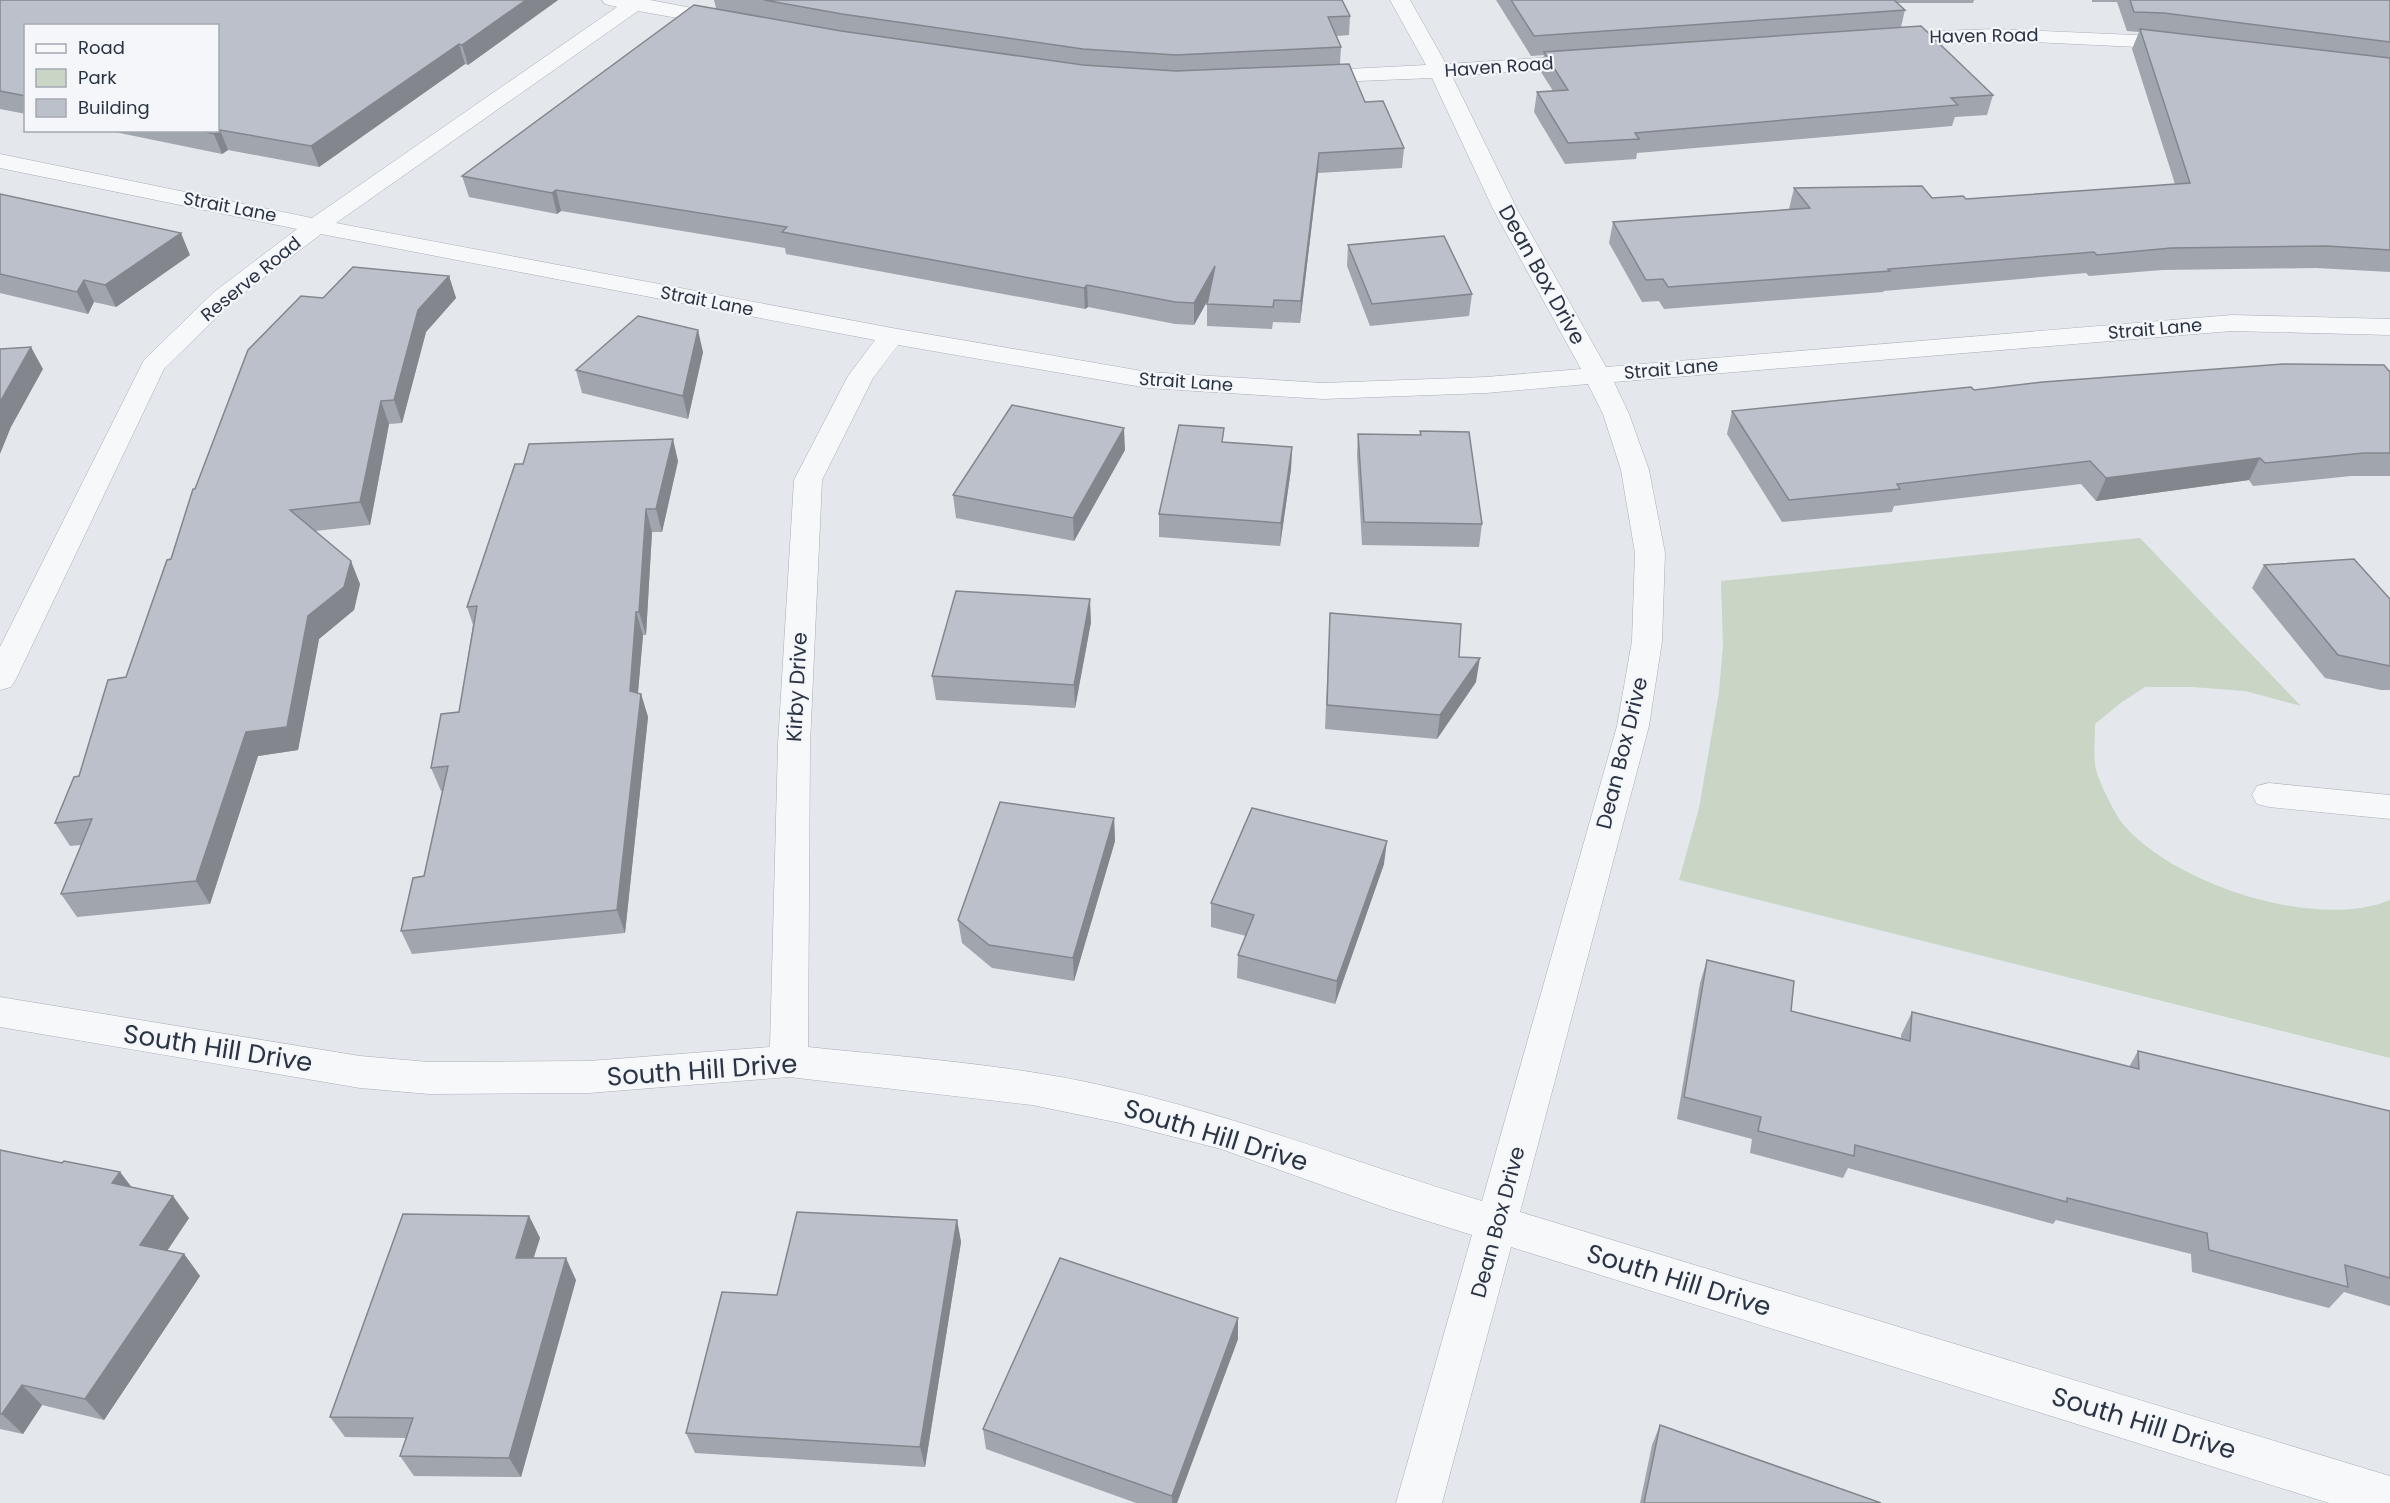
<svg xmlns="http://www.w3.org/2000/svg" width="2390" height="1503" font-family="Poppins,sans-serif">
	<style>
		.green { fill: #c9d6c5 }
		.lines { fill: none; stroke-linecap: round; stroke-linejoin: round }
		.minor-casing { stroke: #a9aeb7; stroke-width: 1 }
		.minor { fill: #f7f8fa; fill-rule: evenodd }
		.wall { fill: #a1a5ae }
		.shaded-wall { fill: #83868d }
		.building { fill: #bbc0ca; stroke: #83868d; stroke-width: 1.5 }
		.labels { text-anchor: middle; stroke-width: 4.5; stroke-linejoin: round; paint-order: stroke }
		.far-street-label { font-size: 18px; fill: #2b3445; stroke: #f4f6f9 }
		.street-label { font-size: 21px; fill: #2b3445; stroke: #f4f6f9 }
		.near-street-label { font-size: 26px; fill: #2b3445; stroke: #f4f6f9 }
	</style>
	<rect width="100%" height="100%" fill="#e4e7ec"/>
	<path class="green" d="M2140 538 2301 706 2245 691 2192 687H2145L2122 702 2095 724C2095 739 2093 756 2096 770 2099 782 2115 814 2122 823 2172 884 2316 931 2390 900V1058L1679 880 1699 808 1719 692 1723 645 1721 581Z"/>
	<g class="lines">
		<defs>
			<g id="minor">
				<path d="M602 0H650L728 15 735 17 738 21 735 25 728 27 638 11 336 223 892 328 1148 372 1323 383 1486 377 1581 369 1493 209 1432 78 1309 83 1302 81 1299 77 1302 73 1309 71 1426 65 1390 0H1410L1446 64 1587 55 1594 57 1597 61 1594 65 1587 67 1452 76 1517 209 1606 367 2232 315 2390 319V335L2232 331 1614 382 1629 414 1649 470 1665 553 1662 641 1649 726 1520 1212 2390 1476V1503H2329L1511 1247 1442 1503H1396L1472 1235 1386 1208 1221 1149 1120 1123 1032 1105 789 1077 589 1093 429 1094 360 1088 0 1027V997L360 1056 429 1062 589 1061 770 1047 778 744 794 480 848 376 875 340 321 234 232 302 164 369 16 679 11 687 0 690V647L144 360 214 292 297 229 0 168V154L312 218 617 7 605 4ZM898 345 1148 388 1323 399 1486 393 1588 384 1603 414 1621 470 1635 553 1632 641 1617 726 1482 1201C1362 1165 1245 1119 1122 1090 1020 1065 913 1058 808 1047L810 744 822 480 873 378Z"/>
				<polygon points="1996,29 2180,37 2187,39 2190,43 2187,47 2180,49 2033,42 1887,45 1880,43 1877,39 1880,35 1887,33"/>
				<polygon points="2269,783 2390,795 2390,819 2269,807 2257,804 2252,795 2257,786"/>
			</g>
		</defs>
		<use href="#minor" class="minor-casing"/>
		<use href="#minor" class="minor"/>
	</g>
	<g class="wall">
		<polygon points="0,0 558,0 468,65 465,64 319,167 228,150 222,154 105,130 218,130 26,26 26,114 0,109"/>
		<polygon points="714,0 1342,0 1350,16 1349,35 1337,36 1341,47 1340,64 1365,102 1404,148 1402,168 1318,173 1300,323 1273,322 1272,329 1207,326 1207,302 1194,325 1175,324 1088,307 1085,309 786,254 785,248 561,211 557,214 469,197 462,176 716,8"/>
		<polygon points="1496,0 1974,0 1973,3 1897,3 1905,10 1901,27 1993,95 1987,115 1955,117 1952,126 1637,153 1636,159 1565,164 1534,112 1537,92 1553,91 1541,72 1544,55 1531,56"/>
		<polygon points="2092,0 2390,0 2390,272 2316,268 2162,270 2089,276 2086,273 1884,291 1883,292 1664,309 1659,301 1642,302 1609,243 1613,222 1790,210 1789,209 1794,188 1932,198 1966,199 2175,184 2132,49 2139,32 2127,31 2117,2 2092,2"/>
		<polygon points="0,194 190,255 116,307 94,302 88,314 0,293"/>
		<polygon points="1348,245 1472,294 1469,316 1370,326 1347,266"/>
		<polygon points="449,276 456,298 426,332 402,423 389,424 370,525 315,531 360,584 354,610 319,639 298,750 258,756 210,904 77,917 61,894 81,845 70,846 55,823 79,776 126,677 171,559 323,298"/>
		<polygon points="703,352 688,419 582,393 576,370"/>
		<polygon points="2390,371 2390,476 2351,476 2253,486 2249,480 2096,501 2081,484 1894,506 1892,512 1782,522 1727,434 1732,411 1974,390"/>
		<polygon points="1420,431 1482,524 1479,547 1362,545 1357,456 1358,434 1420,435"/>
		<polygon points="1224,442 1292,447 1291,469 1280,546 1159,537 1159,514"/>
		<polygon points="1125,450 1074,541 956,518 953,495"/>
		<polygon points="678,461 662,532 652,532 646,635 643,635 638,693 641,694 648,717 625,933 412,954 401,931 424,876 443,791 441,791 431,768 459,712 473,625 467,607 523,464"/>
		<polygon points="2264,565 2390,599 2390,690 2381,690 2325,678 2252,588"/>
		<polygon points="1330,613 1459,657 1476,682 1437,739 1325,729"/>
		<polygon points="1091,622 1075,708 936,700 932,676"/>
		<polygon points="1114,818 1115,841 1074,981 992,968 962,943 958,920"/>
		<polygon points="1384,864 1335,1004 1237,978 1238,955 1246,936 1211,927 1211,903"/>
		<polygon points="1707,960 1791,1011 1901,1038 1901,1035 1912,1012 2129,1067 2138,1051 2390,1111 2390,1306 2344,1292 2329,1308 2192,1272 2191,1254 2056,1220 2053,1224 1848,1168 1843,1178 1750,1153 1752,1139 1677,1119 1700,983"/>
		<polygon points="0,1150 62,1163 120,1172 131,1187 189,1218 167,1251 184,1254 200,1276 104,1420 42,1405 23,1434 0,1429"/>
		<polygon points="529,1216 540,1238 533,1258 576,1280 521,1477 414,1476 400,1456 406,1438 345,1437 330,1417"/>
		<polygon points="957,1220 961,1242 925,1467 695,1453 686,1433 777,1295"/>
		<polygon points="1238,1339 1177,1503 1136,1503 986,1449 983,1429"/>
		<polygon points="1660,1425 1881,1503 1640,1503 1652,1445"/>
	</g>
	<g class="shaded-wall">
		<polygon points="526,0 558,0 468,65 462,45"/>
		<polygon points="459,44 465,64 319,167 311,146"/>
		<polygon points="220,130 228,150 222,154 214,134"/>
		<polygon points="1319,153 1318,173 1300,323 1301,301"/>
		<polygon points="556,190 561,211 557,214 552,193"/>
		<polygon points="181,233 190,255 116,307 105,285"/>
		<polygon points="1215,266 1215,287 1194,325 1194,303"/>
		<polygon points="449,276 456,298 426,332 402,423 394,400 418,310"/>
		<polygon points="84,280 94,302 88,314 77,292"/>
		<polygon points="1087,285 1088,307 1085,309 1084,288"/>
		<polygon points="698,330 703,352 688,419 683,396"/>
		<polygon points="31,347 43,369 11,427 0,454 0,402"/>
		<polygon points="381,401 389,424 370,525 360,502"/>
		<polygon points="1124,428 1125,450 1074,541 1073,518"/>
		<polygon points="673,439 678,461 662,532 656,509"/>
		<polygon points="1292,447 1291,469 1280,546 1281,523"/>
		<polygon points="2260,458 2249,480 2096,501 2106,478"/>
		<polygon points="646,509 652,532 646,635 639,612"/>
		<polygon points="351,561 360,584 354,610 319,639 298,750 258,756 210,904 196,881 246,732 308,616"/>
		<polygon points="1090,599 1091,622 1075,708 1074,685"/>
		<polygon points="636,612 643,635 636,714 630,691"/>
		<polygon points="1480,658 1476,682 1437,739 1440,715"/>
		<polygon points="641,694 648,717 625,933 617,910"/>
		<polygon points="1114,818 1115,841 1074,981 1073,958"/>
		<polygon points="1387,841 1384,864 1335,1004 1337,981"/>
		<polygon points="120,1172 137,1194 112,1183"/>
		<polygon points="173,1196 189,1218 157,1266 140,1245"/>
		<polygon points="529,1216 540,1238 527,1279 516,1258"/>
		<polygon points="957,1220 961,1242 925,1467 920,1447"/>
		<polygon points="184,1254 200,1276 104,1420 85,1399"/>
		<polygon points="566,1258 576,1280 521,1477 509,1458"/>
		<polygon points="1238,1318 1238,1339 1177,1503 1172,1503 1172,1496"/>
		<polygon points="22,1385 42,1405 23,1434 2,1414"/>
	</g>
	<g class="building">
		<polygon points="0,0 526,0 462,45 459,44 311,146 220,130 214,134 198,130 218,130 218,26 26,26 26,96 0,91"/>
		<polygon points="764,0 1342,0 1350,16 1328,17 1341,47 1176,55 1083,49 842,14"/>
		<polygon points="1511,0 1894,0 1905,10 1534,36"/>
		<polygon points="2130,0 2390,0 2390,42 2164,13 2134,12"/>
		<polygon points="694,5 841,31 1083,65 1176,71 1349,64 1365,102 1383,101 1404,148 1319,153 1301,301 1274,300 1273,307 1207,304 1215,266 1194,303 1175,302 1087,285 1084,288 782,232 787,227 556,190 552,193 462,176"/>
		<polygon points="1921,26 1993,95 1951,98 1958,105 1635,133 1639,139 1568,143 1537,92 1568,90 1544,52"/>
		<polygon points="2140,29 2390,58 2390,250 2327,246 2171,248 2097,255 2094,252 1888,269 1890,271 1668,287 1663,279 1646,280 1613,222 1810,208 1794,188 1922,186 1932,198 1963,196 1966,199 2190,183"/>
		<polygon points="0,194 181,233 105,285 84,280 77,292 0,274"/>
		<polygon points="1444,236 1472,294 1372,304 1348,245"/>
		<polygon points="353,267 449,276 418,310 394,400 381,401 360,502 290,510 351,561 344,587 308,616 287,727 246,732 196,881 61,894 92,819 55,823 74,777 79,776 108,680 126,677 167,560 171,559 193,489 195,489 248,350 301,296 323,298"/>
		<polygon points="638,316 698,330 683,396 576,370"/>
		<polygon points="31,347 0,402 0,349"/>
		<polygon points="2283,364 2384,365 2389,371 2390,371 2390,453 2364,453 2265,463 2260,458 2106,478 2090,461 1897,484 1900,489 1789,500 1732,411 1971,387 1974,390 2043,382"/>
		<polygon points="1012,405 1124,428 1073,518 953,495"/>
		<polygon points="1179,425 1224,428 1222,442 1292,447 1281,523 1159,514"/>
		<polygon points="1420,431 1469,432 1482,524 1364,522 1358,434 1421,435"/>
		<polygon points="673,439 656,509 646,509 639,612 636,612 630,691 641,694 617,910 401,931 413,878 424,876 448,766 431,768 441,714 459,712 477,606 467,607 515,464 523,464 529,444"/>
		<polygon points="2354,559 2390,599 2390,666 2338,655 2264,565"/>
		<polygon points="956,591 1090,599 1074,685 932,676"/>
		<polygon points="1330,613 1461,624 1459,657 1480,658 1440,715 1327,705"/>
		<polygon points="1000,802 1114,818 1073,958 989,945 958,920"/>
		<polygon points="1252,808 1387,841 1337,981 1238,955 1254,915 1211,903"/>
		<polygon points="1707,960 1794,981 1791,1011 1910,1041 1912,1012 2139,1069 2138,1051 2390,1111 2390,1278 2345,1265 2348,1287 2209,1250 2207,1233 2067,1198 2067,1202 1855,1145 1854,1156 1758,1131 1761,1117 1684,1097"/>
		<polygon points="0,1150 62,1163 64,1161 120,1172 112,1183 173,1196 140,1245 184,1254 85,1399 22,1385 2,1414 0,1414"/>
		<polygon points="797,1212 957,1220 920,1447 686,1433 722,1292 777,1295"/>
		<polygon points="403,1214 529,1216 516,1258 566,1258 509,1458 400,1456 413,1418 330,1417"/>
		<polygon points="1060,1258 1238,1318 1172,1496 983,1429"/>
		<polygon points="1660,1425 1881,1503 1644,1503"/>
	</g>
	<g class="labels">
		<g class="far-street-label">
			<text transform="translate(1984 36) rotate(-1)" y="6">Haven Road</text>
			<text transform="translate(1499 67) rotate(-4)" y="6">Haven Road</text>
			<text transform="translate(230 207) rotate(11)" y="6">Strait Lane</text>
			<text transform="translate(251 279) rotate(-39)" y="6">Reserve Road</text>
			<text transform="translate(707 301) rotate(11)" y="6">Strait Lane</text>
			<text transform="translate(2155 329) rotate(-5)" y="6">Strait Lane</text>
			<text transform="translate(1671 369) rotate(-5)" y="6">Strait Lane</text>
			<text transform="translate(1186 382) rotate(4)" y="6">Strait Lane</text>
		</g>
		<g class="street-label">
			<text transform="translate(1542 275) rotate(61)" y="7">Dean Box Drive</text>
			<text transform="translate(797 687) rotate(-87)" y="7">Kirby Drive</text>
			<text transform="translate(1622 753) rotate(-76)" y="7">Dean Box Drive</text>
			<text transform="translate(1498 1222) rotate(-75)" y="7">Dean Box Drive</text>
		</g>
		<g class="near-street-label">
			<text transform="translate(218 1048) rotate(9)" y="9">South Hill Drive</text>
			<text transform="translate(702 1070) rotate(-4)" y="9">South Hill Drive</text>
			<text transform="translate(1216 1135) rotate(17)" y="9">South Hill Drive</text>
			<text transform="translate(1679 1280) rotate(17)" y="9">South Hill Drive</text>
			<text transform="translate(2144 1423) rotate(17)" y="9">South Hill Drive</text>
		</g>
	</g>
	<rect x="24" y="24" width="195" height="108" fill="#f4f6f9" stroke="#a4a8b1" stroke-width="1.5"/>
	<rect x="36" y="44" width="30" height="9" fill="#f7f8fa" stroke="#a4a8b1" stroke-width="1.5"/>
	<text x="78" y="54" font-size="18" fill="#2b3445">Road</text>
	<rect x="36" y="69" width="30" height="18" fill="#c9d6c5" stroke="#a4a8b1" stroke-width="1.5"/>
	<text x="78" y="84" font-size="18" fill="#2b3445">Park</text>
	<rect x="36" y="99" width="30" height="18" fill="#bbc0ca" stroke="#a4a8b1" stroke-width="1.5"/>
	<text x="78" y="114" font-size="18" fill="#2b3445">Building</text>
</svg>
